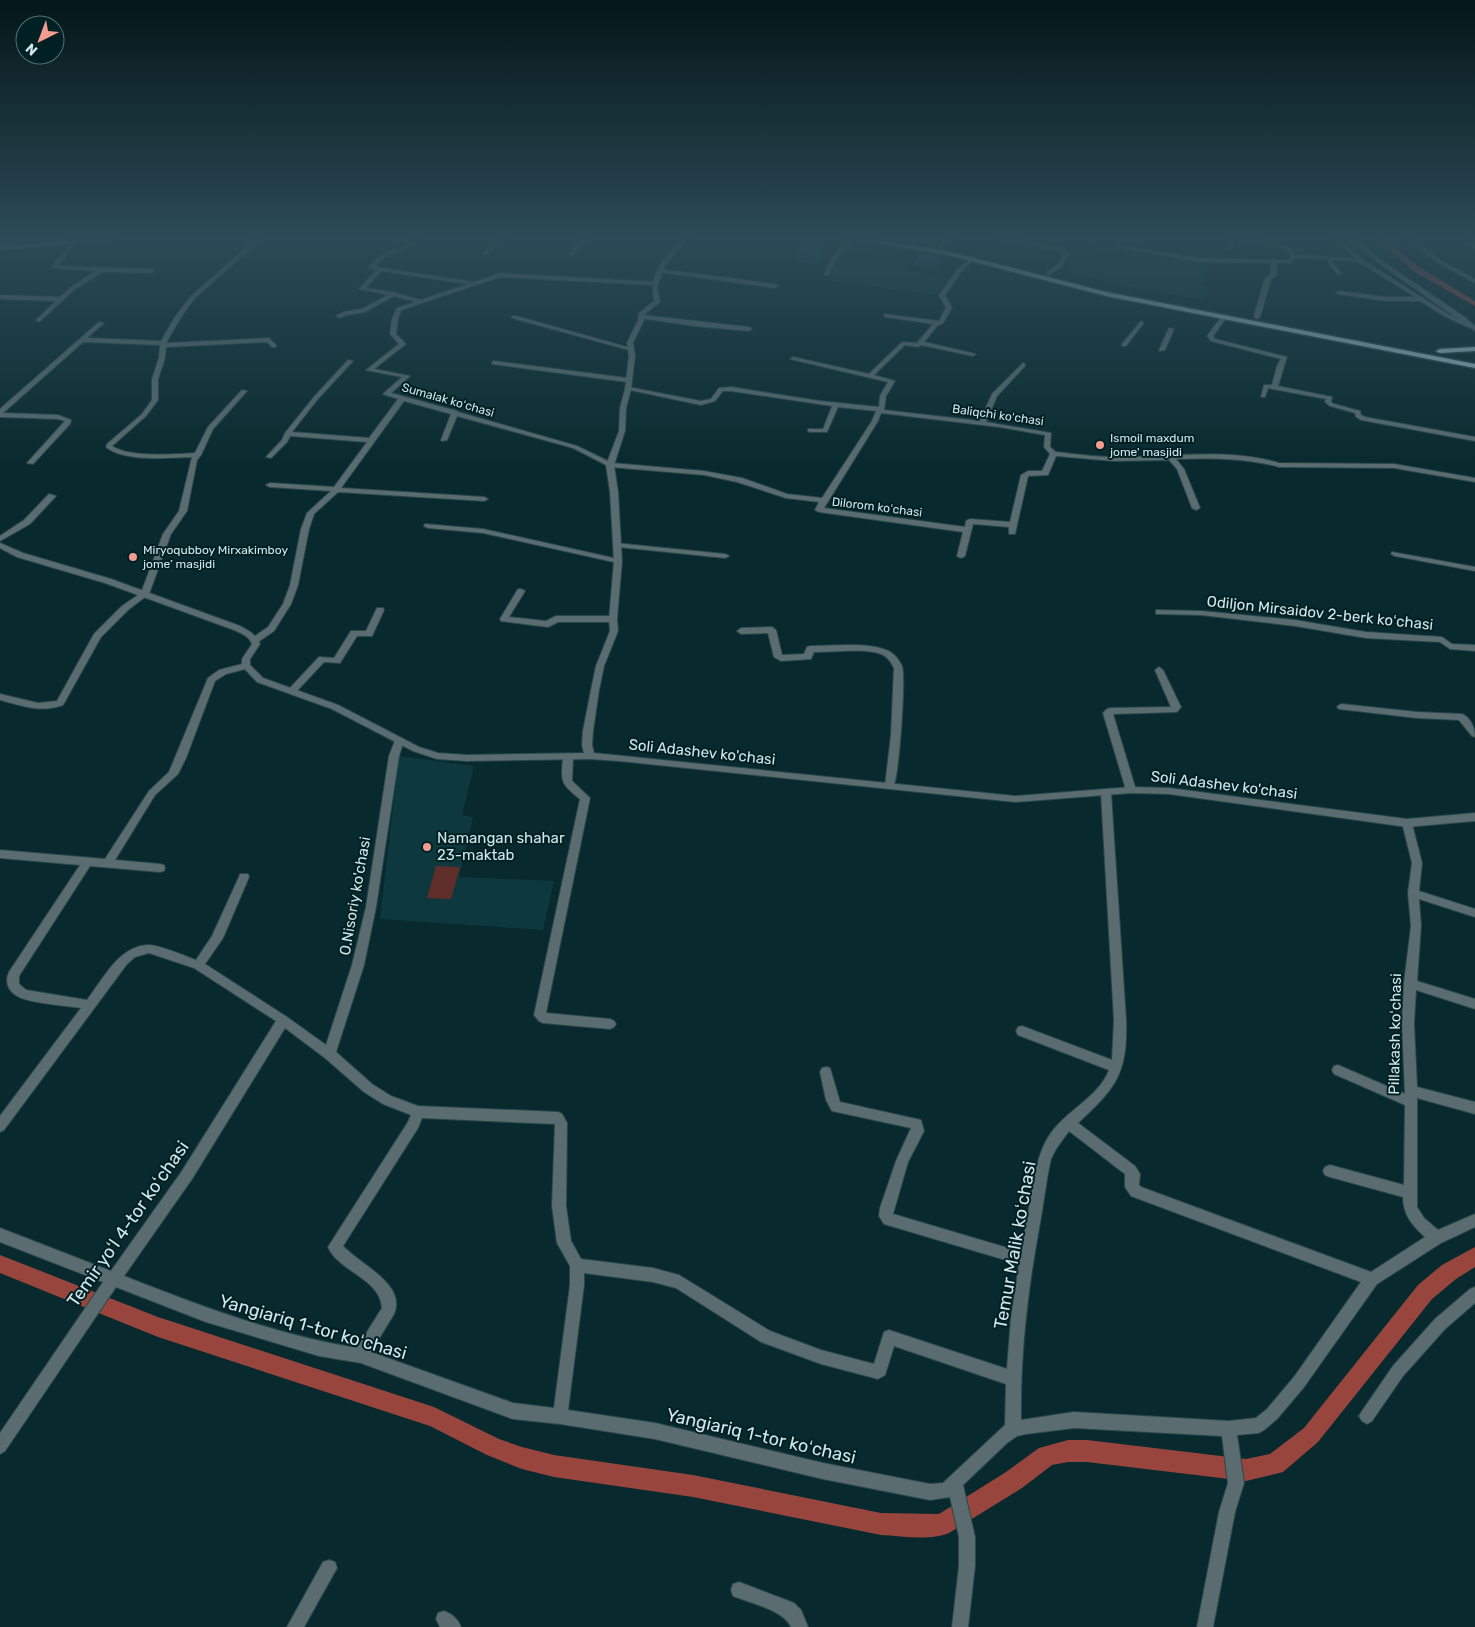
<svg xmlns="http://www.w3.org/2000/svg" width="1475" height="1627" font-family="Rubik,sans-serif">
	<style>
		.built { fill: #0c383e }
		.green { fill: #602e28 }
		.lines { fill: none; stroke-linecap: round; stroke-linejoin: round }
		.canal { fill: #98463d; fill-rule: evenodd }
		.pedestrian-casing { stroke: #28484c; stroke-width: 2 }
		.minor-casing { stroke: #28484c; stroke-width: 2 }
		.tertiary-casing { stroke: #28484c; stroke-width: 2 }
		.secondary-casing { stroke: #28484c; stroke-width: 2 }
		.primary-casing { stroke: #28484c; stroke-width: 3 }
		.pedestrian { fill: #5a6c6f; fill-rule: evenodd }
		.minor { fill: #5a6c6f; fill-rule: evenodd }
		.tertiary { fill: #5a6c6f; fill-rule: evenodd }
		.secondary { fill: #789599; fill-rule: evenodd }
		.primary { fill: #8fb4ba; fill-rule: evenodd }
		.wall { fill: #0c4a52 }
		.shaded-wall { fill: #0a3c42 }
		.building { fill: #0e565f; stroke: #0a3c42 }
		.poi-dot { fill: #f59c90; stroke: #002024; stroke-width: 2 }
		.labels { text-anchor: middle; stroke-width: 4; stroke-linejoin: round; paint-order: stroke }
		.far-street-label { font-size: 12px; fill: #d1e7ea; stroke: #002024 }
		.far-poi-label { font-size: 12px; fill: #d1e7ea; stroke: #002024; text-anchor: start }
		.street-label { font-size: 15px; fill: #d1e7ea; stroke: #002024 }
		.poi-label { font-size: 15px; fill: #d1e7ea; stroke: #002024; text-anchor: start }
		.near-street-label { font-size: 18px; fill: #d1e7ea; stroke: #002024 }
	</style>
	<rect width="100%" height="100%" fill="#082a2e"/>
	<g class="built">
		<polygon points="853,245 918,256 905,270 948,277 936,295 827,280 834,263 844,249 848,250"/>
		<polygon points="1089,245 1179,256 1205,262 1205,267 1210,268 1201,286 1208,287 1207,293 1204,300 1135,288 1071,273 1069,255 1093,256"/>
		<polygon points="399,756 474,766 462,815 473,817 459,877 554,881 543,930 380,919"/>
	</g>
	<polygon class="green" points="436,866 460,867 451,899 427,898"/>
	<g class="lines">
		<g class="canal">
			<polygon points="1375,238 1382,238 1421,268 1475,301 1475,306 1415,272"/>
			<path d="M1475 1247V1267L1456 1279 1432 1299 1318 1442 1283 1472 1246 1481 1087 1462H1068L1052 1465 1022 1488 949 1533C929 1541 902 1536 881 1535L693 1497 554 1477 522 1469 487 1455 430 1426 158 1337 0 1273V1255L158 1317 434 1407 499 1439 522 1447 554 1455 693 1475 881 1513 939 1514 1006 1472 1039 1448 1068 1440H1087L1246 1459 1270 1454 1304 1428 1418 1285 1442 1265Z"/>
		</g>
		<defs>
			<g id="pedestrian">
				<polygon points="518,589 521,589 525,591 509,617 546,621 556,616 613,616 617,619 613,622 558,622 548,627 501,621 500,619"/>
				<polygon points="377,608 383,608 384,610 372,636 357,636 340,663 324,662 295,693 289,693 288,691 289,689 319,657 334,658 351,631 366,631"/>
			</g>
			<g id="minor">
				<path d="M257 238H263L195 298 181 317 166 343 269 338 276 345V347H272L267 342 166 347 165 358 158 379V400L146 416 112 446C130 458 174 454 195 453L208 427 242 390 247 391 213 429 201 455 197 460 187 511 171 534 149 594 128 610 101 637 63 705C41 713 22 706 0 700V694L38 703 57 701 94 634 122 606 141 593 163 534 179 511 192 457C169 458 123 462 106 447L107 444 142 414 152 400V379L159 358 160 345 83 342 3 413 58 415 71 420 70 424 33 464 27 463 65 421 58 419 0 417V409L99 322 104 323 87 338 161 341 175 317 191 296Z"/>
				<path d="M415 238H420C407 253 386 250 375 267L475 282 500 273 656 282 657 283 654 285 500 277 401 310 398 319 396 334 406 344 374 369 410 376 391 393 457 411 458 412 577 446 612 463 704 471 742 478 787 494 822 498 872 421 876 411 838 407 827 432H810L808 431V429H823L832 406 731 391H723L715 401 701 405 625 389 628 387 701 401 711 399 719 388 731 387 820 401 879 407 880 396 888 382 790 359 793 357 869 374 902 342 917 343 933 324 886 317 884 316V314L939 321 946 308 939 295 957 270 972 256 974 257V259L961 272 945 295 952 308 943 323 937 326 924 342 976 354 973 356 921 345 918 347 905 345 874 375 895 381 886 396 884 410 980 421 992 394 1023 363 1025 364V366L997 396 986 422 1051 433 1050 447 1056 452C1075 454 1095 457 1114 457 1168 458 1226 447 1279 463L1394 464 1475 478V482L1394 468 1279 467C1246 458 1211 458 1176 459L1184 469 1200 508 1196 510 1192 508 1177 469 1169 460 1114 461 1056 456 1048 475 1028 476 1015 534H1009V527L973 524 965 556 961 558 957 556 963 532 819 512 815 510 819 502 786 498 737 482 704 475 610 467 573 448 457 416 447 440 442 441 441 440 451 414 404 401 341 488 484 497 488 499 484 501 338 492 314 514 309 529 298 585 291 604 274 631 258 642H252V638L268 627 283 604 290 585 301 529 307 513 331 491 270 487 266 485 270 483 334 487 367 442 290 436 287 442 271 458 266 457 282 440 285 433 313 398 348 360 353 361 317 400 292 432 369 438 398 399 383 394 402 377 366 370 399 344 390 334 392 319 397 308 416 302 394 296 365 312 347 315 339 318 336 316 344 312 362 309 388 295 359 289 376 270 369 268C385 245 399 254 415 238ZM381 271 468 284 421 300 393 292 366 288ZM881 413 999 427 1045 435 1044 447 1050 454 1042 471H1028L1021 475 1010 522 970 519 966 521 965 527 824 508 878 421Z"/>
				<polygon points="499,238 504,238 488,254 484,254 484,252"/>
				<polygon points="583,238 588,238 573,255 569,255 569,253"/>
				<polygon points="851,238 856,238 836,259 828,275 824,275 832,257"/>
				<polygon points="950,238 956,238 942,247 938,247 938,245"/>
				<polygon points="993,238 1002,238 1056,246 1066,250 1069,256 1061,267 1049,275 1047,274 1047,272 1057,265 1063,256 1062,252"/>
				<polygon points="1225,238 1251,239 1251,238 1256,238 1292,249 1296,255 1355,258 1332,238 1338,238 1362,259 1448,314 1475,327 1470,328 1444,316 1420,301 1386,301 1337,294 1336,293 1339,291 1386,297 1415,297 1359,262 1331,260 1341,273 1338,275 1326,259 1295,258 1291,263 1277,263 1277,275 1271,279 1260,317 1257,319 1254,317 1255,312 1265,278 1271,274 1271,263 1199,262 1116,247 1119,245 1199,258 1288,260 1291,256 1288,251 1257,242 1232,240 1234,249 1229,250"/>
				<polygon points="1404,238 1410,238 1444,262 1475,279 1475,283 1440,264"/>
				<polygon points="1465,238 1469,238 1475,245 1475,249 1468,245"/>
				<polygon points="73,240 76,242 58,266 152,269 155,271 152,273 102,272 74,290 39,322 36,320 37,319 56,301 0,299 0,295 60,297 70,288 95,271 52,268 52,266"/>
				<polygon points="660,269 775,284 778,286 775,288 658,272 658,270"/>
				<polygon points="642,315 749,327 752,329 749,331 694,326 640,318 640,316"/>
				<polygon points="512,316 516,316 634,349 629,350 512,318"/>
				<polygon points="1222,316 1227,317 1213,336 1215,339 1287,357 1278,386 1332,397 1331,402 1334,404 1360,411 1361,415 1365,417 1475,437 1475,441 1361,420 1356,417 1355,413 1330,406 1325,402 1326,399 1268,388 1265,397 1261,397 1264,385 1272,385 1277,366 1281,359 1211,341 1207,336"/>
				<polygon points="1141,321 1143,322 1143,324 1126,346 1122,346 1122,344"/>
				<polygon points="1169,328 1174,329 1165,350 1160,351 1159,350"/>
				<polygon points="494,361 627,378 630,380 627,382 492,364 492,362"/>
				<polygon points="49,494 56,496 30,524 0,541 0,536 24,520"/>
				<polygon points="425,524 483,529 618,559 622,561 618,563 483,533 428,528 424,526"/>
				<polygon points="615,543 725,554 729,556 725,558 618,547 615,547"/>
				<polygon points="1392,552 1475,567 1475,571 1395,556 1391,554"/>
				<polygon points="1156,610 1201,611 1295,620 1366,632 1442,637 1452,644 1475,645 1475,651 1450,649 1440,642 1366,638 1295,626 1201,615 1159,614 1156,614"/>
				<path d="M772 627 776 630 782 655 804 654 807 647 810 646C831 646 868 642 886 650 893 652 899 660 902 666 906 678 899 777 893 788H887L885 786 891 735 894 668C891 662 887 656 881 654 867 648 830 652 814 652L811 659 781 661 774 657 768 633 741 634 737 631 741 628Z"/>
				<path d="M246 663 249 664 250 666 249 668 226 674 215 681 186 758 178 774 155 795 115 860 160 864 164 865 165 868 164 871 160 872 90 866 19 976V984L26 990 87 1000C103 979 119 946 148 945 157 944 185 956 196 960L212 936 239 877 240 874H248L249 877 223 938 205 964 287 1017 326 1045 352 965 366 907 389 756 396 738H402L404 740 399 756 376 907 364 965 336 1052 372 1084 391 1096 418 1106 558 1112 562 1114 567 1123 566 1206 571 1241 581 1259 653 1268 679 1275 770 1331 821 1350 874 1364 884 1332 889 1330 1007 1369 1011 1318 1019 1264 884 1224 879 1216 880 1208 896 1161 911 1128 832 1111 826 1100 820 1072 822 1068 826 1067 830 1068 840 1102 921 1120 924 1131 908 1162 893 1214 1021 1252C1024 1235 1027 1218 1030 1202 1035 1176 1037 1150 1054 1129 1071 1108 1099 1096 1109 1070L1018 1035 1016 1031 1018 1027 1022 1026 1112 1060 1114 1020 1101 793 1106 790 1111 793 1126 1020C1128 1073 1116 1088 1078 1123L1135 1166 1140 1174 1139 1185 1141 1187 1371 1272 1425 1237C1413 1226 1403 1215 1403 1197L1330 1177 1325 1175 1323 1171 1325 1167 1330 1165 1404 1185 1405 1105 1334 1074 1332 1070 1334 1066 1338 1065 1405 1094 1402 1023 1404 983 1411 926 1408 893 1412 863 1402 823 1407 819 1411 820 1422 863 1419 891 1475 909V917L1419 899 1421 926 1417 981 1475 999V1009L1416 990 1414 1023 1417 1087 1475 1102V1114L1417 1098V1207L1424 1218 1438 1230 1475 1214V1227L1441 1243 1377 1284 1304 1387 1277 1419 1264 1430 1259 1433 1237 1435 1244 1483 1235 1512 1213 1627H1197L1219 1512 1228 1483 1222 1436 1074 1428 1026 1434 1017 1436 1007 1443 963 1485 975 1537V1566L968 1627H952L959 1566V1537L950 1497 930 1500 823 1479 655 1439 560 1424 513 1419 361 1363 319 1356 206 1322 116 1287 5 1451 0 1454V1433L103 1282 0 1242V1228L111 1271 182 1171 276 1021 194 968 149 953 135 957 127 964 4 1130 0 1132V1116L81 1008C68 1006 29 1003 19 997 9 992 4 983 9 972L80 865 0 858V850L105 859 149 791 169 772 208 678 219 670ZM285 1028 325 1058 364 1092 383 1104 411 1115 408 1122 328 1247C339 1272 380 1278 382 1308L357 1348C277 1335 200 1306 124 1276L192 1179ZM422 1118 555 1124 552 1206 557 1243 570 1266V1285L554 1408 513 1403 371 1352 394 1314C407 1284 359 1264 343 1246L418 1128ZM1069 1131 1125 1174V1187L1131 1196 1361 1282 1294 1377 1267 1409 1256 1418 1229 1421 1074 1412 1021 1420C1020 1353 1028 1288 1040 1223 1044 1202 1046 1180 1051 1159L1056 1149ZM584 1273 653 1282 676 1288 761 1342 821 1364 878 1379 885 1375 894 1346 1006 1384 1005 1425 943 1483 930 1484 823 1463 655 1423 568 1410 584 1285Z"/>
				<polygon points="1159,667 1163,670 1181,707 1177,712 1113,714 1136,790 1131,793 1126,790 1103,713 1107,709 1110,708 1171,707 1155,670"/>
				<path d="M1342 704 1417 712 1462 714C1471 718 1475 728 1475 737L1472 736 1459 720 1417 718 1339 709 1337 707 1339 705Z"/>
				<path d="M568 754 573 757 572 781 590 798 546 1013 610 1019 614 1021 616 1024 614 1027 610 1029 543 1023 539 1021 534 1015 580 799C560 783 561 782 563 757Z"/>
				<polygon points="1475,1287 1475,1303 1445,1329 1403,1376 1372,1421 1367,1424 1362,1421 1359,1416 1362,1411 1393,1366 1435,1319 1470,1289"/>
				<polygon points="329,1560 335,1562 337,1568 304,1627 287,1627 323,1562"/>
				<path d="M739 1582 794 1603 801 1610 808 1627H791C784 1610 750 1603 733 1596L731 1590 733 1584Z"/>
				<path d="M444 1611C452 1614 458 1619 461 1627H440L436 1619 438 1613Z"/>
			</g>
			<g id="tertiary">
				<path d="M684 238H689L665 265 657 287 660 302 645 314 644 320 633 343 635 356 631 389 626 408 625 431 614 465 618 492 622 561 617 619 618 631 604 666 599 690 593 731 592 745 594 753 1015 796 1131 787 1169 788 1407 819 1475 813V821L1407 827 1169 794 1131 793 1015 802 619 761 590 759 467 761 437 759 413 751 332 709 257 682 242 666V659L252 644C249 636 241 633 234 630L105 583 17 557 0 548V543L23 553 111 579 240 626C249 631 256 634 260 644L250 659V665L263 678 338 705 419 747 438 753 467 755 584 753 582 745 583 731 591 690 596 666 610 631 609 619 614 561 610 492 606 465 619 431 620 408 625 389 629 356 627 343 638 320 639 313 654 301C648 271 665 258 684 238Z"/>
				<polygon points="1349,238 1354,238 1381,260 1466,318 1475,326 1475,331 1377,262"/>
			</g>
			<polygon id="secondary" points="104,238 120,238 117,240 0,250 0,246"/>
			<g id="primary">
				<polygon points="847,238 859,238 947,251 1106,292 1475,364 1475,368 1106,296 947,255"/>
				<polygon points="1475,347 1475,351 1440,353 1436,351 1440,349"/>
			</g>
		</defs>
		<use href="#pedestrian" class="pedestrian-casing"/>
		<use href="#minor" class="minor-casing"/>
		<use href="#tertiary" class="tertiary-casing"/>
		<use href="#secondary" class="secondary-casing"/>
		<use href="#primary" class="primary-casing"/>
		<use href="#pedestrian" class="pedestrian"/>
		<use href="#minor" class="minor"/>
		<use href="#tertiary" class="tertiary"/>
		<use href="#secondary" class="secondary"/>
		<use href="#primary" class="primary"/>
	</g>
	<g class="wall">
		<polygon points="826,248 826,256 816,264 796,261 796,252"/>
		<polygon points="914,261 942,261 935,270 914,266"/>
	</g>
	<g class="shaded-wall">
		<polygon points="826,248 826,256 816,264 817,256"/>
		<polygon points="942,255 942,261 935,270 935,264"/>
	</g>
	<g class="building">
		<polygon points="806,244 826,248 817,256 796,252"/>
		<polygon points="923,252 942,255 935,264 914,261"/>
	</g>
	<linearGradient id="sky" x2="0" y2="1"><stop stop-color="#041719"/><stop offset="0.51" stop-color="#2c4a57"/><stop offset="1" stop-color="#2c4a57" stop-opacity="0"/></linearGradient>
	<rect width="1475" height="465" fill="url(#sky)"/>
	<g class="poi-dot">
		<circle cx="1100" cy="445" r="5"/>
		<circle cx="133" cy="557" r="5"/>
		<circle cx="427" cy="847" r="5"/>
	</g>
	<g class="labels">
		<g class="far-street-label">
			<text transform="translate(448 400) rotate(16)" y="4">Sumalak koʻchasi</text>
			<text transform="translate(998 415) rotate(8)" y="4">Baliqchi koʻchasi</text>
			<text transform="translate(877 507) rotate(7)" y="4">Dilorom koʻchasi</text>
		</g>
		<g class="far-poi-label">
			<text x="1110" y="442">Ismoil maxdum<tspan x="1110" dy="14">jome' masjidi</tspan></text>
			<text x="143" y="554">Miryoqubboy Mirxakimboy<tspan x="143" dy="14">jome’ masjidi</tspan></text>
		</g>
		<g class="street-label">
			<text transform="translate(1320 613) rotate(6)" y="5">Odiljon Mirsaidov 2-berk koʻchasi</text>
			<text transform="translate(702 752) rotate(6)" y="5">Soli Adashev ko'chasi</text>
			<text transform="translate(1224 785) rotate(7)" y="5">Soli Adashev ko'chasi</text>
			<text transform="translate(355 896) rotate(-80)" y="5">O.Nisoriy ko'chasi</text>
			<text transform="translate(1395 1034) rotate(-89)" y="5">Pillakash koʻchasi</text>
		</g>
		<g class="poi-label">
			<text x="437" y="843">Namangan shahar<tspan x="437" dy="17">23-maktab</tspan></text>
		</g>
		<g class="near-street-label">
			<text transform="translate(128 1224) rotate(-55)" y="6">Temir yoʻl 4-tor koʻchasi</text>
			<text transform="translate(1015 1245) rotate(-80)" y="6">Temur Malik koʻchasi</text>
			<text transform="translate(313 1327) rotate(16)" y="6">Yangiariq 1-tor koʻchasi</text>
			<text transform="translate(761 1436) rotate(13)" y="6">Yangiariq 1-tor koʻchasi</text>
		</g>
	</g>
	<g transform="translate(40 40) rotate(222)"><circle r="24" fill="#002024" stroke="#547073"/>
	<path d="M0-4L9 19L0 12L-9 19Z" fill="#f59c90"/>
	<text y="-8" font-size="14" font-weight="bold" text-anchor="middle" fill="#d1e7ea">N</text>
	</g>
</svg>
